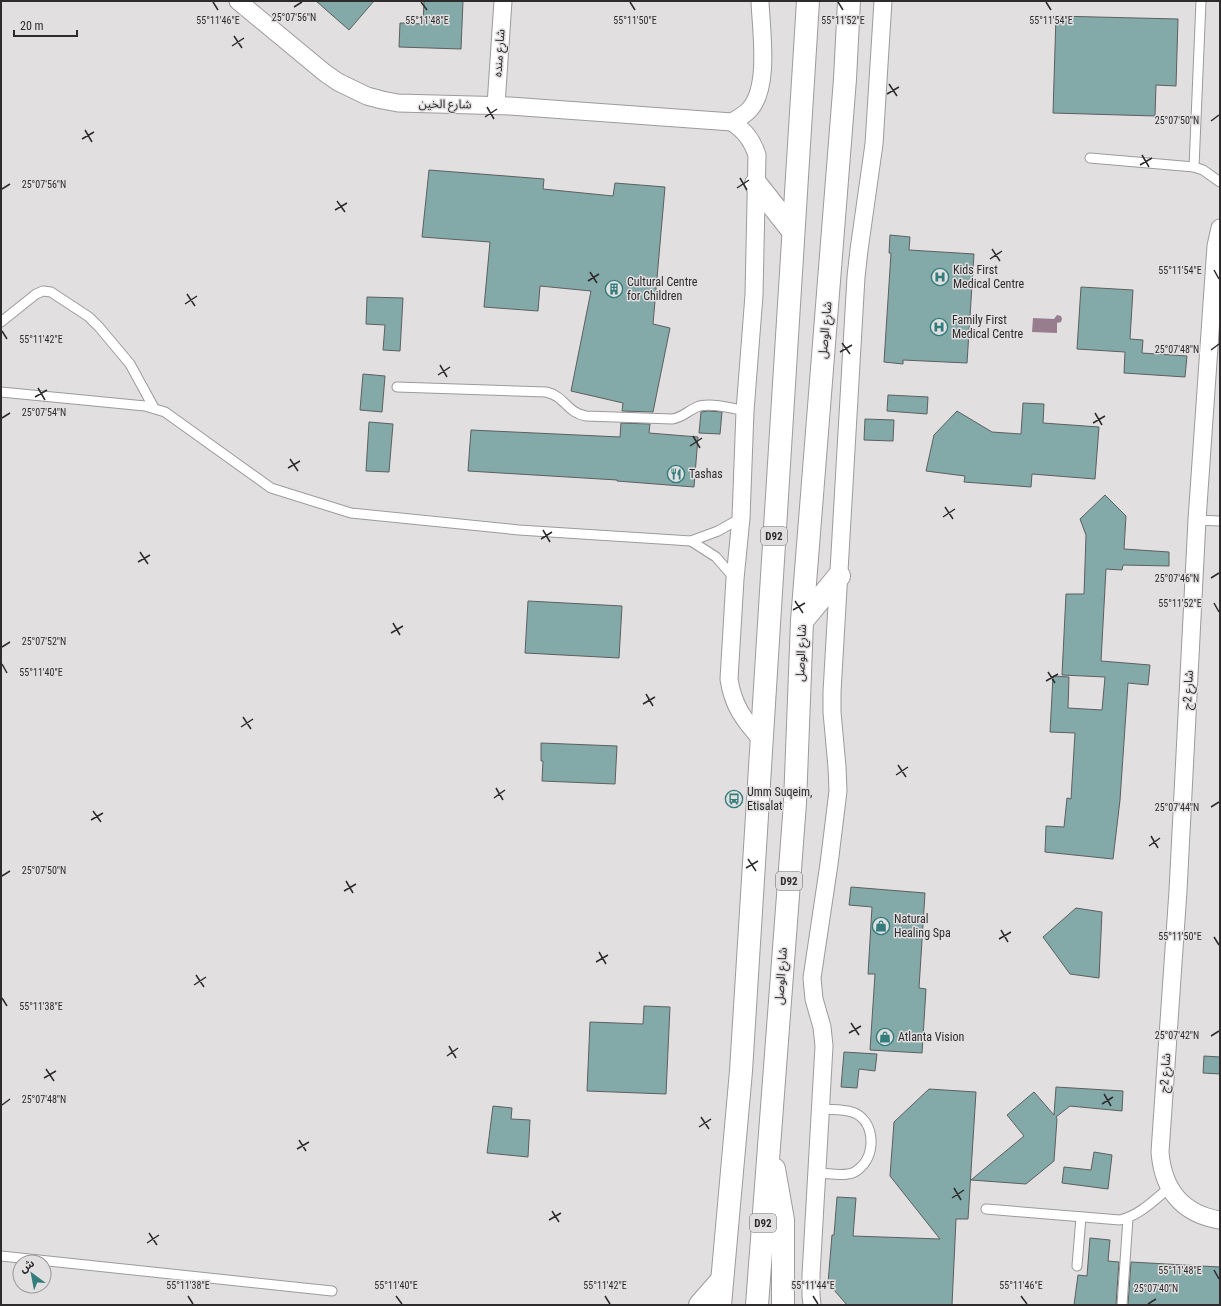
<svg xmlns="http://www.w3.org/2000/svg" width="1221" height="1306" font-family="'Roboto Condensed','Noto Sans Arabic',sans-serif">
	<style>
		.water { fill: #987d8f }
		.building { fill: #83a9a8; stroke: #5c5f5f }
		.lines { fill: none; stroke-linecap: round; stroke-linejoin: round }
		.service-casing { stroke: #9d9a9c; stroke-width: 11 }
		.minor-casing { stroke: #9d9a9c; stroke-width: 19 }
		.primary-casing { stroke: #9d9a9c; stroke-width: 24 }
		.service { stroke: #fff; stroke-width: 9 }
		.minor { stroke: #fff; stroke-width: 17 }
		.primary { stroke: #fff; stroke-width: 22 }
		.ticks { fill: none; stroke: #2d2b2c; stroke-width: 1.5 }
		.labels { text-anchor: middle; stroke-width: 3; stroke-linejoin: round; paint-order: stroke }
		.shield { fill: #e1dfe0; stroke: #636162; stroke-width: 1 }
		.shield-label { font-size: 11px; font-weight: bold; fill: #2d2b2c }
		.street-label { font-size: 12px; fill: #2d2b2c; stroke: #e1dfe0 }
		.poi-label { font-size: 12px; fill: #2d2b2c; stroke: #e1dfe0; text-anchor: start }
		.ticks-label { font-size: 10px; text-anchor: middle; fill: #2d2b2c; stroke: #e1dfe0; stroke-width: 3; stroke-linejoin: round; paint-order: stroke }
	</style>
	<rect width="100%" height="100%" fill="#e1dfe0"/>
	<polygon class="water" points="1057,315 1061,316 1062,319 1061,322 1057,323 1057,333 1032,332 1033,318 1054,319"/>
	<g class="building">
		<polygon points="316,1 374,1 349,30"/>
		<polygon points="424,1 463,1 461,49 399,47 400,23 423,24"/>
		<polygon points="1056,16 1178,19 1176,86 1156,85 1155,116 1053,113"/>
		<polygon points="429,170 544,179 543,189 613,196 615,183 665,187 653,324 670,328 653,412 622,411 623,403 571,391 591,291 540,286 538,311 484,307 490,242 422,237"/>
		<polygon points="890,235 910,237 909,250 974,254 967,363 903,360 903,364 884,362 891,253 889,253"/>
		<polygon points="1081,287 1133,290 1130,339 1143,340 1142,353 1187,356 1185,377 1124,373 1125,352 1077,349"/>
		<polygon points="367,297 403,298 400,351 383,350 385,325 366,324"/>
		<polygon points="363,374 385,376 382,412 360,410"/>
		<polygon points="888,395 928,397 927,414 887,411"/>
		<polygon points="1023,403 1044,404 1043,423 1099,427 1095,479 1032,474 1031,487 964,482 965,476 926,471 934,435 957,411 992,432 1021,434"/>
		<polygon points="708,411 722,412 720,434 699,433 701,412"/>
		<polygon points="865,419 894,420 893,441 864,440"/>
		<polygon points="369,422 393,424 389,472 366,471"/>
		<polygon points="621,423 650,424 649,433 698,437 694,487 617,481 617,480 468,471 471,430 620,437"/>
		<polygon points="1105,495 1126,516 1124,549 1169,552 1169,566 1123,565 1122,570 1106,569 1101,661 1150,665 1148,685 1128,683 1120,800 1113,859 1045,852 1046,826 1064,827 1067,798 1071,799 1075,733 1050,732 1053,676 1069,677 1068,708 1102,710 1105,677 1062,675 1066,594 1084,594 1086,535 1080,519"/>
		<polygon points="528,601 622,606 619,658 525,653"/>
		<polygon points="541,743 617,746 615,784 542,781 543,761 541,761"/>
		<polygon points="851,887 925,893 919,988 926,989 922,1053 870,1050 875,974 868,974 872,907 849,905"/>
		<polygon points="1076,908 1102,912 1099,978 1070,974 1043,937"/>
		<polygon points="644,1006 670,1007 666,1094 587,1091 590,1022 643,1024"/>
		<polygon points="844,1052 877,1054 875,1071 859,1069 857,1088 841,1087"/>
		<polygon points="1204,1056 1220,1057 1220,1074 1203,1073"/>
		<polygon points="1056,1087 1123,1091 1122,1111 1070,1106 1056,1117 1057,1119 1054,1161 1026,1184 971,1180 1024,1136 1007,1115 1034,1092 1054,1115"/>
		<polygon points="929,1089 976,1092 968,1219 956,1219 952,1305 847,1305 828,1283 832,1235 834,1235 837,1197 856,1198 853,1236 940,1239 890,1176 894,1122"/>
		<polygon points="493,1106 512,1108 511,1119 530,1120 528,1157 487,1153"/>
		<polygon points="1094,1152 1112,1155 1108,1189 1062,1183 1064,1167 1091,1170"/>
		<polygon points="1090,1238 1110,1240 1108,1261 1119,1262 1116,1305 1074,1305 1078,1275 1087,1276"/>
		<polygon points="1131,1262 1220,1267 1220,1305 1128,1305"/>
	</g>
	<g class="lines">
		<defs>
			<g id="service">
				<polyline points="1090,158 1194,167 1203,170 1220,182"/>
				<polyline points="1194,167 1201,1"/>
				<polyline points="1,322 36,294 43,291 51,292 89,317 99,327 130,364 154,408"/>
				<path d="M397 387 546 392C565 396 567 413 586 416L672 419C684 417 687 411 697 407 709 402 732 408 745 411"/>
				<polyline points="1,392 145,406 165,412 271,488 351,513 519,530 691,541 718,531 741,518"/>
				<polyline points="1197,520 1220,521"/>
				<polyline points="691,541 716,557 735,579"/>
				<path d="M817 1173C827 1173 838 1176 848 1174 853 1174 858 1170 861 1167 877 1152 874 1119 852 1112 843 1109 830 1110 821 1109"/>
				<path d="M986 1209 1120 1220C1140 1215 1153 1201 1169 1188"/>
				<polyline points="1,1256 332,1291"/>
				<polyline points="1077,1266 1081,1217"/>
				<polyline points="1122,1305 1128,1218"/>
			</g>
			<g id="minor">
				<polyline points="238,1 325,73 338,82 367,96 382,100 398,103 510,106 732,122"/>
				<polyline points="496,105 503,1"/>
				<path d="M732 122C745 131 752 140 757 155L754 295 745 411 741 518 735 579 729 679C733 706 744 720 761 739"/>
				<path d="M732 122C738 118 745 115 750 109 770 86 761 30 760 1"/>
				<path d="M1220 228 1216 246 1197 520 1178 891 1160 1152C1163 1190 1182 1214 1220 1220"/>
				<polyline points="812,1305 811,1295 811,1275 824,1046 822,1027 814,999 812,978 829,864 838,791 837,767 832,712 832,692 856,277 859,250 874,144 883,1"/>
			</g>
			<g id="primary">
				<polyline points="756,184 793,231"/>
				<polyline points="802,621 839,576"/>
				<polyline points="774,1169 783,1220 783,1305"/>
				<polyline points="700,1305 722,1280"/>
				<polyline points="720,1305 741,1071 808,1"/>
				<polyline points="757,1305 795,803 802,621 845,79 849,1"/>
			</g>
		</defs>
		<use href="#service" class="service-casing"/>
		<use href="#minor" class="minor-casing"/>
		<use href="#primary" class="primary-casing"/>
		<use href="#service" class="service"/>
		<use href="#minor" class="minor"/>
		<use href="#primary" class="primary"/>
	</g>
	<path class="ticks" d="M213 2 218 10M421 2 427 10M630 2 635 10M838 2 843 10M1046 2 1051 10M294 7 302 2M234 36 242 48M232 46 244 38M889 84 897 96M887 94 899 87M487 107 494 119M485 117 497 109M1211 121 1219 115M85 130 92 142M82 139 94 132M1142 155 1149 167M1140 165 1152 158M740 178 747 190M737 188 749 180M2 189 10 184M337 201 345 212M335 210 347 203M992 249 1000 261M990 259 1002 251M1214 270 1219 279M590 272 597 283M588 281 599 274M187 294 195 306M185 304 197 296M2 331 7 339M842 343 850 354M1211 350 1219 344M840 352 852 345M440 365 447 377M438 375 450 367M38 388 45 400M35 397 47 390M1095 413 1102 425M2 418 10 413M1093 423 1105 416M693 436 700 448M690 446 702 438M290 459 298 471M288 468 300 461M945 507 953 519M943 517 955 509M543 530 550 542M541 539 552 532M140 552 148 564M138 562 150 555M1211 578 1219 573M795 601 803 613M1214 603 1219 612M793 610 805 603M393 623 400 635M391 633 403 626M2 647 10 642M2 664 7 673M1048 672 1055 683M1046 681 1058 674M646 694 653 706M643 704 655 697M243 717 251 729M241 727 253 719M898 765 906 777M896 775 908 767M496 788 503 800M494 798 505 790M1211 807 1219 802M93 811 101 822M91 820 103 813M1151 836 1158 848M1149 846 1160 838M748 859 756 871M746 868 758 861M2 876 10 871M346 881 353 893M344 891 356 884M1001 930 1008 942M1214 937 1219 945M999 939 1011 932M599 952 606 964M596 962 608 955M196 975 204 987M194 985 206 977M2 998 7 1006M851 1023 859 1035M849 1033 861 1026M1211 1036 1219 1031M449 1046 456 1058M447 1056 458 1048M46 1069 54 1081M44 1078 56 1071M1104 1094 1111 1106M1102 1104 1113 1097M2 1105 10 1099M701 1117 709 1129M699 1127 711 1119M299 1140 306 1151M297 1149 309 1142M954 1188 961 1200M952 1198 964 1190M552 1211 559 1222M549 1220 561 1213M149 1233 157 1245M147 1243 159 1235M1214 1270 1219 1279M188 1296 193 1304M396 1296 402 1304M605 1296 610 1304M813 1296 818 1304M1021 1296 1027 1304M1148 1304 1156 1299"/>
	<defs>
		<symbol id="hospital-ring" viewBox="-11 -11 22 22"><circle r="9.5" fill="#e1dfe0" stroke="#347d7d" stroke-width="1.5"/><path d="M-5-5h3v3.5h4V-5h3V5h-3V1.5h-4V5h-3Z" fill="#347d7d"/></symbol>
		<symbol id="building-ring" viewBox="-11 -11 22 22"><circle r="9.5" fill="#e1dfe0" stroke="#347d7d" stroke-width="1.5"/><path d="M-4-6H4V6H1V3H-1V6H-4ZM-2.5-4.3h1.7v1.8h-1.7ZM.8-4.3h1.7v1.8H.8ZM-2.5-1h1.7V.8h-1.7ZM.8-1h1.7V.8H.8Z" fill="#347d7d"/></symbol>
		<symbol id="restaurant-ring" viewBox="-11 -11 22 22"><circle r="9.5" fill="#e1dfe0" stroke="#347d7d" stroke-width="1.5"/><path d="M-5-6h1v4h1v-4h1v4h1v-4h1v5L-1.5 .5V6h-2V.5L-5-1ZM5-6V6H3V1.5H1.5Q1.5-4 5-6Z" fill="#347d7d"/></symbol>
		<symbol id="bus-ring" viewBox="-11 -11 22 22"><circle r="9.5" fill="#e1dfe0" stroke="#347d7d" stroke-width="1.5"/><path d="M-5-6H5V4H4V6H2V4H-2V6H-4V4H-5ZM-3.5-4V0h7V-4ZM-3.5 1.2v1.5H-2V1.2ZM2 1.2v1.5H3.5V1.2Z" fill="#347d7d"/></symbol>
		<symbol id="shop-ring" viewBox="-11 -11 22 22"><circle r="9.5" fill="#e1dfe0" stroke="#347d7d" stroke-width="1.5"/><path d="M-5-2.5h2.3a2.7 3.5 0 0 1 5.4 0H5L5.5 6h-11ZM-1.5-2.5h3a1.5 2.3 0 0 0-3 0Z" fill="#347d7d"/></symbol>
	</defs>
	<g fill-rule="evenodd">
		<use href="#hospital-ring" x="930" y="267" width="20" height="20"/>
		<use href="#building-ring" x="604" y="279" width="20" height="20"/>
		<use href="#hospital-ring" x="929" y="317" width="20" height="20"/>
		<use href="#restaurant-ring" x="666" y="464" width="20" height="20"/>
		<use href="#bus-ring" x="724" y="789" width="20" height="20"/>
		<use href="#shop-ring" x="871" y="916" width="20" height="20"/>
		<use href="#shop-ring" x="875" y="1027" width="20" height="20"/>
	</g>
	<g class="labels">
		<g class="shield">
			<rect x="761" y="527" width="26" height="18" rx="3"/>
			<rect x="776" y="872" width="26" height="18" rx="3"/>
			<rect x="750" y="1214" width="26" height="18" rx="3"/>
		</g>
		<g class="shield-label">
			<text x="774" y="540">D92</text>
			<text x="789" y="885">D92</text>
			<text x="763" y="1227">D92</text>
		</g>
		<g class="street-label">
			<text transform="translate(499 53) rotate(-86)" y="4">شارع منده</text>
			<text transform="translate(445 104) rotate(1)" y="4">شارع الخين</text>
			<text transform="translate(825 330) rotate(-85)" y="4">شارع الوصل</text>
			<text transform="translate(801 653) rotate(-88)" y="4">شارع الوصل</text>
			<text transform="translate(1188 690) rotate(-87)" y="4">شارع 2ج</text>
			<text transform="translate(781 976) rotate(-86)" y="4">شارع الوصل</text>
			<text transform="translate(1165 1073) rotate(-86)" y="4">شارع 2ج</text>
		</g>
		<g class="poi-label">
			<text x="953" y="274">Kids First<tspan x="953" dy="14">Medical Centre</tspan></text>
			<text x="627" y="286">Cultural Centre<tspan x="627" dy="14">for Children</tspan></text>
			<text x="952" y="324">Family First<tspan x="952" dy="14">Medical Centre</tspan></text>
			<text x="689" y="478">Tashas</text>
			<text x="747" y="796">Umm Suqeim,<tspan x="747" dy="14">Etisalat</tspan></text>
			<text x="894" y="923">Natural<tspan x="894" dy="14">Healing Spa</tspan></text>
			<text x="898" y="1041">Atlanta Vision</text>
		</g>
	</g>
	<g class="ticks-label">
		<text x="294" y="21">25°07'56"N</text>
		<text x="843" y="24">55°11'52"E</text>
		<text x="218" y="24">55°11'46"E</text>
		<text x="427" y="24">55°11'48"E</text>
		<text x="635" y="24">55°11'50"E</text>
		<text x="1051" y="24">55°11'54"E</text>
		<text x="1177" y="124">25°07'50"N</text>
		<text x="44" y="188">25°07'56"N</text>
		<text x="1180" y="274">55°11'54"E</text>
		<text x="41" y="343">55°11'42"E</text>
		<text x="1177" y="353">25°07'48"N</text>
		<text x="44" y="416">25°07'54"N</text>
		<text x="1177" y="582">25°07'46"N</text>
		<text x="1180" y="607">55°11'52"E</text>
		<text x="44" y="645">25°07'52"N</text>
		<text x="41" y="676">55°11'40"E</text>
		<text x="1177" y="811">25°07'44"N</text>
		<text x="44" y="874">25°07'50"N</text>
		<text x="1180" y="940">55°11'50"E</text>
		<text x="41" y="1010">55°11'38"E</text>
		<text x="1177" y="1039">25°07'42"N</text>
		<text x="44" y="1103">25°07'48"N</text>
		<text x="1180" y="1274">55°11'48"E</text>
		<text x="188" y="1289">55°11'38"E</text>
		<text x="396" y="1289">55°11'40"E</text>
		<text x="605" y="1289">55°11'42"E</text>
		<text x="813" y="1289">55°11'44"E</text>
		<text x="1021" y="1289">55°11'46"E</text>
		<text x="1156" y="1292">25°07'40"N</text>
	</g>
	<rect width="1221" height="1306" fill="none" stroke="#2d2b2c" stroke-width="4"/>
	<g transform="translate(32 1274) rotate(328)"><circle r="19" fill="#e1dfe0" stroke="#999798"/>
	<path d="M0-3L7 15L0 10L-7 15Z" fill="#347d7d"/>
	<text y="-6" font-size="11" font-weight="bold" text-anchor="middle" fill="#2d2b2c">ش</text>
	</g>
	<path d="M14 30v6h63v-6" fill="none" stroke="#2d2b2c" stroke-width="2"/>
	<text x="20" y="30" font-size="12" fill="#2d2b2c" stroke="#e1dfe0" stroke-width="3" paint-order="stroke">20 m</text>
</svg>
